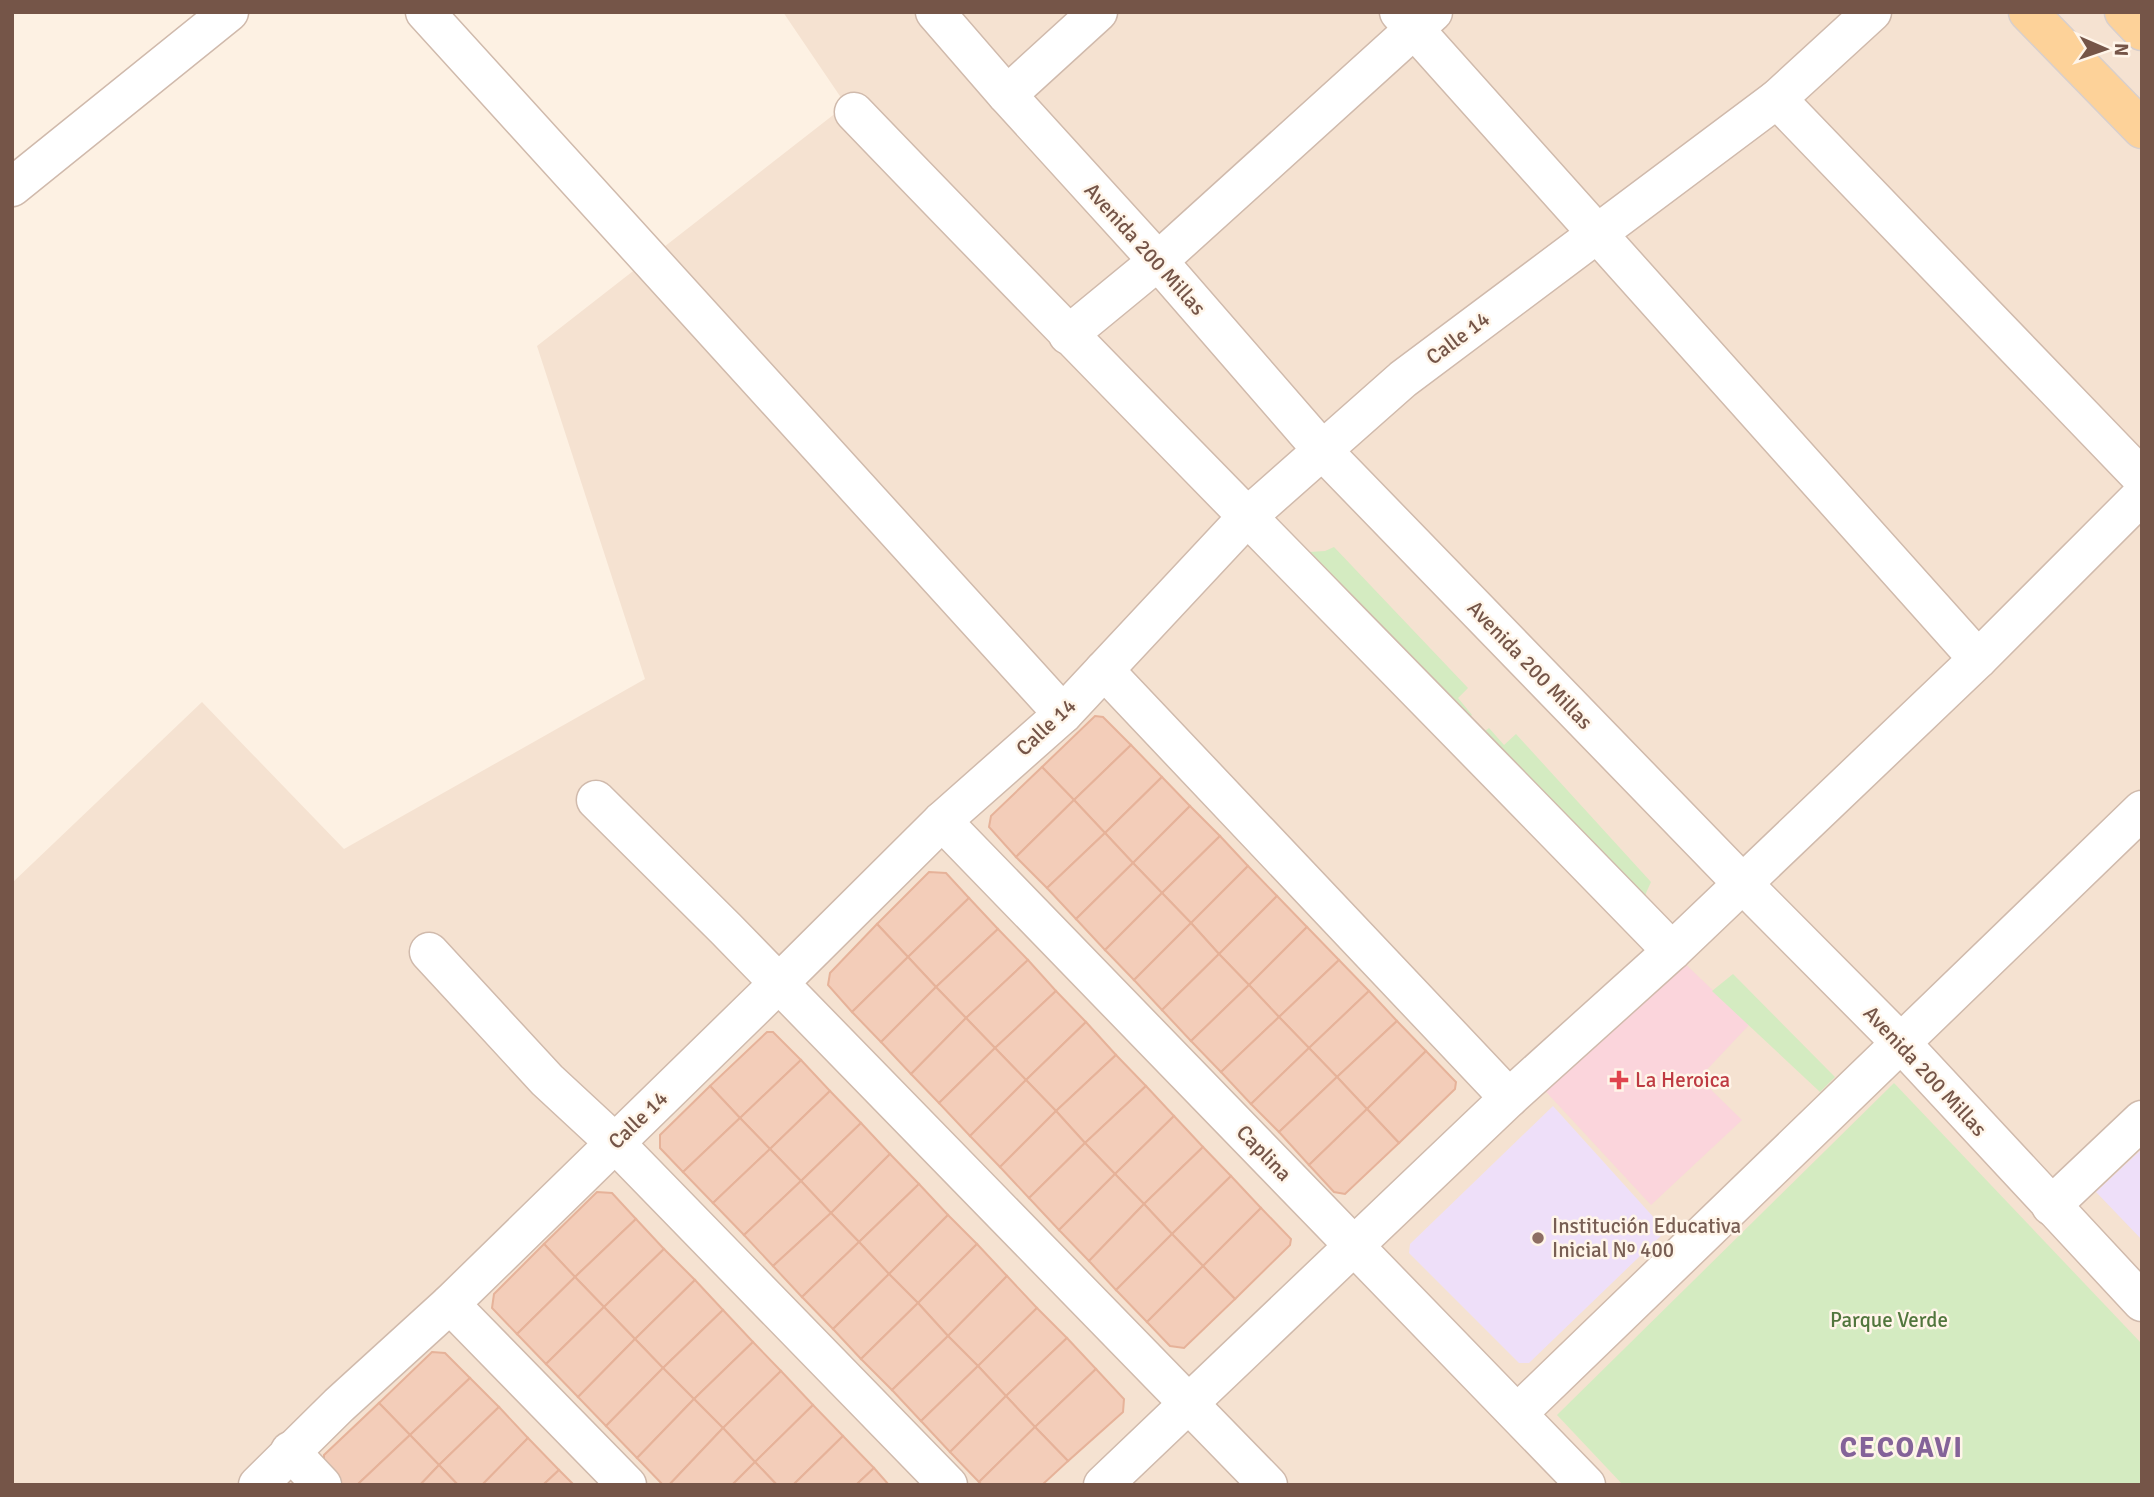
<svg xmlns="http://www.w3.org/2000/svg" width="2154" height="1497" font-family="Signika,sans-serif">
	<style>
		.residential { fill: #f5e2d1 }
		.education { fill: #eedff9 }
		.medical { fill: #fbd5dc }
		.green { fill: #d4ebc1 }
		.building { fill: #f3cdb9; stroke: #e6b299; stroke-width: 2 }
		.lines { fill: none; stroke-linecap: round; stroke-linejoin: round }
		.minor-casing { stroke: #d0baac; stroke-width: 41 }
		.major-casing { stroke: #d8cfcc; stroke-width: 41 }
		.minor { stroke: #fff; stroke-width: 38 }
		.major { stroke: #fdd299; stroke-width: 38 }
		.health-dot { fill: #e0444e; stroke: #fff5e9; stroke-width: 2.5 }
		.education-dot { fill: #8d6e63; stroke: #fff5e9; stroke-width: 2.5 }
		.labels { text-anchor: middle; stroke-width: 5; stroke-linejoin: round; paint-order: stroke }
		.street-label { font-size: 21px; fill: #755548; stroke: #fff5e9 }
		.health-label { font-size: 21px; fill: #be3a42; stroke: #fff5e9; text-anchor: start }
		.education-label { font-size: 21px; fill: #785e54; stroke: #fff5e9; text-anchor: start }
		.park-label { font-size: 21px; fill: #51763d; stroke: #fff5e9 }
		.district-label { font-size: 28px; font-weight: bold; letter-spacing: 2px; fill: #846399; stroke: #fff5e9 }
	</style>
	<rect width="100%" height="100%" fill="#fdf1e3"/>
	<polygon class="residential" points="783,12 2142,12 2142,1485 12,1485 12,883 202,702 344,849 645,679 537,346 846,105"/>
	<g class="education">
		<polygon points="1553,1106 1666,1231 1529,1363 1519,1363 1409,1253 1410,1244"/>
		<polygon points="2142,1149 2142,1240 2096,1192"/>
	</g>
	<polygon class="medical" points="1676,955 1749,1025 1699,1078 1742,1120 1651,1205 1536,1081"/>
	<g class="green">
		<polygon points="1334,547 1468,688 1458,698 1472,715 1468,718 1309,552 1325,551"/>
		<polygon points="1489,728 1504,745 1516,734 1651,882 1646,893 1644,906 1481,734"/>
		<polygon points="1733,974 1835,1077 1820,1092 1712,991"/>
		<polygon points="1894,1083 2142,1344 2142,1485 1623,1485 1557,1415"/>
	</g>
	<g class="building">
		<polygon points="1095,716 1103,717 1131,745 1074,800 1042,767"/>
		<polygon points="1131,745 1162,777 1105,833 1074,800"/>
		<polygon points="1042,767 1074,800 1016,857 989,827 991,816"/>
		<polygon points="1162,777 1190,806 1133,863 1105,833"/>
		<polygon points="1074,800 1105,833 1047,888 1016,857"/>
		<polygon points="1190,806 1220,836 1162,893 1133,863"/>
		<polygon points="1105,833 1133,863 1076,919 1047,888"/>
		<polygon points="1220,836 1248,866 1191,923 1162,893"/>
		<polygon points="1133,863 1162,893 1105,950 1076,919"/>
		<polygon points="1248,866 1277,896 1219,954 1191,923"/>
		<polygon points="929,872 946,873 969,898 908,957 877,924"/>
		<polygon points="1162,893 1191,923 1134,980 1105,950"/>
		<polygon points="1277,896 1307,927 1249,985 1219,954"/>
		<polygon points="969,898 998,929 936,987 908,957"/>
		<polygon points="1191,923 1219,954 1162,1010 1134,980"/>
		<polygon points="877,924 908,957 852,1012 828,985 830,973"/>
		<polygon points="1307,927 1339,960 1279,1017 1249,985"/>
		<polygon points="998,929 1028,960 966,1018 936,987"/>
		<polygon points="1219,954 1249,985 1191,1041 1162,1010"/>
		<polygon points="908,957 936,987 881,1042 852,1012"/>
		<polygon points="1028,960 1056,991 995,1048 966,1018"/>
		<polygon points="1339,960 1369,991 1309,1048 1279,1017"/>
		<polygon points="1249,985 1279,1017 1221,1072 1191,1041"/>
		<polygon points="936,987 966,1018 911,1074 881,1042"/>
		<polygon points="1056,991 1086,1022 1026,1080 995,1048"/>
		<polygon points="1369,991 1397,1021 1337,1077 1309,1048"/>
		<polygon points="1279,1017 1309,1048 1251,1104 1221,1072"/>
		<polygon points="966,1018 995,1048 939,1103 911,1074"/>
		<polygon points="1397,1021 1426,1051 1367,1109 1337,1077"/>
		<polygon points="1086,1022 1116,1055 1056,1111 1026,1080"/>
		<polygon points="767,1032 773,1032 801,1060 740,1118 710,1086"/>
		<polygon points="995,1048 1026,1080 970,1136 939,1103"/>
		<polygon points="1309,1048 1337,1077 1279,1132 1251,1104"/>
		<polygon points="1426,1051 1456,1082 1455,1089 1399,1143 1367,1109"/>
		<polygon points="1116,1055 1146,1086 1085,1143 1056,1111"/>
		<polygon points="801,1060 830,1091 770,1149 740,1118"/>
		<polygon points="1337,1077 1367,1109 1309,1165 1279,1132"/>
		<polygon points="1026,1080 1056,1111 1000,1167 970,1136"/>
		<polygon points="710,1086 740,1118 683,1172 660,1148 660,1135"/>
		<polygon points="1146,1086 1174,1116 1115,1174 1085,1143"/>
		<polygon points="830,1091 861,1123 801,1181 770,1149"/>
		<polygon points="1367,1109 1399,1143 1345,1194 1334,1192 1309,1165"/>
		<polygon points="1056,1111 1085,1143 1029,1198 1000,1167"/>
		<polygon points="1174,1116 1203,1147 1144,1204 1115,1174"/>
		<polygon points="740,1118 770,1149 713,1203 683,1172"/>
		<polygon points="861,1123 890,1154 831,1213 801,1181"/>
		<polygon points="1085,1143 1115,1174 1059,1230 1029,1198"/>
		<polygon points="1203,1147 1231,1176 1172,1234 1144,1204"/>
		<polygon points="770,1149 801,1181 744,1235 713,1203"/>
		<polygon points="890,1154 919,1184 859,1242 831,1213"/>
		<polygon points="1115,1174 1144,1204 1089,1261 1059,1230"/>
		<polygon points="1231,1176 1261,1208 1203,1266 1172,1234"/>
		<polygon points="801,1181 831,1213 773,1266 744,1235"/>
		<polygon points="919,1184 948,1215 889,1274 859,1242"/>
		<polygon points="597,1192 612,1193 636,1219 575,1277 544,1244"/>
		<polygon points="1144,1204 1172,1234 1116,1290 1089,1261"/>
		<polygon points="1261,1208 1291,1239 1290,1245 1235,1299 1203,1266"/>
		<polygon points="831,1213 859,1242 802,1297 773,1266"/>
		<polygon points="948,1215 977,1244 918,1303 889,1274"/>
		<polygon points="636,1219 664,1249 604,1307 575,1277"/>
		<polygon points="1172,1234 1203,1266 1147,1322 1116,1290"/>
		<polygon points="859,1242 889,1274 833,1329 802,1297"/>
		<polygon points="544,1244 575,1277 517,1334 492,1308 494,1294"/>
		<polygon points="977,1244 1007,1276 948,1336 918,1303"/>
		<polygon points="664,1249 695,1280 635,1339 604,1307"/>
		<polygon points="1203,1266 1235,1299 1184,1348 1170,1346 1147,1322"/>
		<polygon points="889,1274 918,1303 861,1359 833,1329"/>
		<polygon points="1007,1276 1037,1308 978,1366 948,1336"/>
		<polygon points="575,1277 604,1307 546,1364 517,1334"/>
		<polygon points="695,1280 723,1310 663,1368 635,1339"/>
		<polygon points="918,1303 948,1336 892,1390 861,1359"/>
		<polygon points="604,1307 635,1339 578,1397 546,1364"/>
		<polygon points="1037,1308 1067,1338 1006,1396 978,1366"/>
		<polygon points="723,1310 753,1342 694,1399 663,1368"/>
		<polygon points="948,1336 978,1366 921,1421 892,1390"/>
		<polygon points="1067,1338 1096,1369 1035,1427 1006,1396"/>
		<polygon points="635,1339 663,1368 606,1426 578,1397"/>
		<polygon points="753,1342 781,1371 723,1428 694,1399"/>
		<polygon points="432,1352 445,1353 470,1378 410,1435 379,1403"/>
		<polygon points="978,1366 1006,1396 950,1452 921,1421"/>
		<polygon points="663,1368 694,1399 637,1458 606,1426"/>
		<polygon points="1096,1369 1124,1399 1123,1412 1068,1461 1035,1427"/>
		<polygon points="781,1371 813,1405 755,1462 723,1428"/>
		<polygon points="470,1378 499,1407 439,1465 410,1435"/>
		<polygon points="1006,1396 1035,1427 979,1482 950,1452"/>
		<polygon points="694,1399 723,1428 669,1485 663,1485 637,1458"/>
		<polygon points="379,1403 410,1435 357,1485 342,1485 324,1467 324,1455"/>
		<polygon points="813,1405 843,1436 793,1485 777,1485 755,1462"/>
		<polygon points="499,1407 528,1438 482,1485 458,1485 439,1465"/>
		<polygon points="1035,1427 1068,1461 1042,1485 982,1485 979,1482"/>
		<polygon points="723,1428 755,1462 732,1485 669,1485"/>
		<polygon points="410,1435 439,1465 420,1485 357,1485"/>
		<polygon points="843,1436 874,1468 856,1485 793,1485"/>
		<polygon points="528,1438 559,1470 543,1485 482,1485"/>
		<polygon points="755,1462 777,1485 732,1485"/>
		<polygon points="439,1465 458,1485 420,1485"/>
		<polygon points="874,1468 889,1485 856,1485"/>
		<polygon points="559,1470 574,1485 543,1485"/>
	</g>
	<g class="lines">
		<defs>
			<g id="minor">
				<polyline points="425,12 1063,714"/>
				<polyline points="935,12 1007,95 1158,261 1323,451 1743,884 1902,1044 2142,1302"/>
				<polyline points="1399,12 1978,659"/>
				<polyline points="1007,95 1098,12"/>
				<polyline points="1777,99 2142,478"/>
				<path d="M854 112C1125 394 1400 671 1672 951"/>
				<polyline points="12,187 229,12"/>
				<polyline points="1068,335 1158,261 1433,12"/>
				<polyline points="1104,670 1509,1098"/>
				<polyline points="596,800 726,929 1268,1485"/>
				<polyline points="942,821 1586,1485"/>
				<polyline points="429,952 547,1080 615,1143 948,1485"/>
				<polyline points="2051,1206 2142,1120"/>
				<polyline points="450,1304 627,1485"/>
				<polyline points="1518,1413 2142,810"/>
				<polyline points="290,1451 322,1485"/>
				<polyline points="258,1485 339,1405 450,1304 779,983 942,821 1063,714 1248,516 1403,379 1777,99 1872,12"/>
				<polyline points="1103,1485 1509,1098 1672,951 1978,659 2142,495"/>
			</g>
			<g id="major">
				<polyline points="2028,12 2142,129"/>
				<polyline points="2124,12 2142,31"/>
			</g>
		</defs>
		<use href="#minor" class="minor-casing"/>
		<use href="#major" class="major-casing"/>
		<use href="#minor" class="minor"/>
		<use href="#major" class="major"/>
	</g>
	<path class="health-dot" d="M1615.5 1069.5h7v7h7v7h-7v7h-7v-7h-7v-7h7z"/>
	<circle class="education-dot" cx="1538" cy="1238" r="7"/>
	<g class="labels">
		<g class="street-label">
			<text transform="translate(1145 249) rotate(48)" y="7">Avenida 200 Millas</text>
			<text transform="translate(1458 338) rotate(-37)" y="7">Calle 14</text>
			<text transform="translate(1530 665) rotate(46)" y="7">Avenida 200 Millas</text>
			<text transform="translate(1046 727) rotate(-43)" y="7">Calle 14</text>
			<text transform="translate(1925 1071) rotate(47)" y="7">Avenida 200 Millas</text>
			<text transform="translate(638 1120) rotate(-44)" y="7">Calle 14</text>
			<text transform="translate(1264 1153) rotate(46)" y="7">Caplina</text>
		</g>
		<g class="health-label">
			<text x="1635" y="1087">La Heroica</text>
		</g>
		<g class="education-label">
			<text x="1552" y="1233">Institución Educativa<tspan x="1552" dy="24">Inicial Nº 400</tspan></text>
		</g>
		<g class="park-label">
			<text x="1889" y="1327">Parque Verde</text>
		</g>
		<g class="district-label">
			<text x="1902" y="1457">CECOAVI</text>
		</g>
	</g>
	<rect width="2154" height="1497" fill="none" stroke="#755548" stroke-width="28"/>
	<g transform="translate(2105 49) rotate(92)" stroke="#fff5e9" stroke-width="5" paint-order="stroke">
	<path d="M0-5L12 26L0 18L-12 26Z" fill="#755548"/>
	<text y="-10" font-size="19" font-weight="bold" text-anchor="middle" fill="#755548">N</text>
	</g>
</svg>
